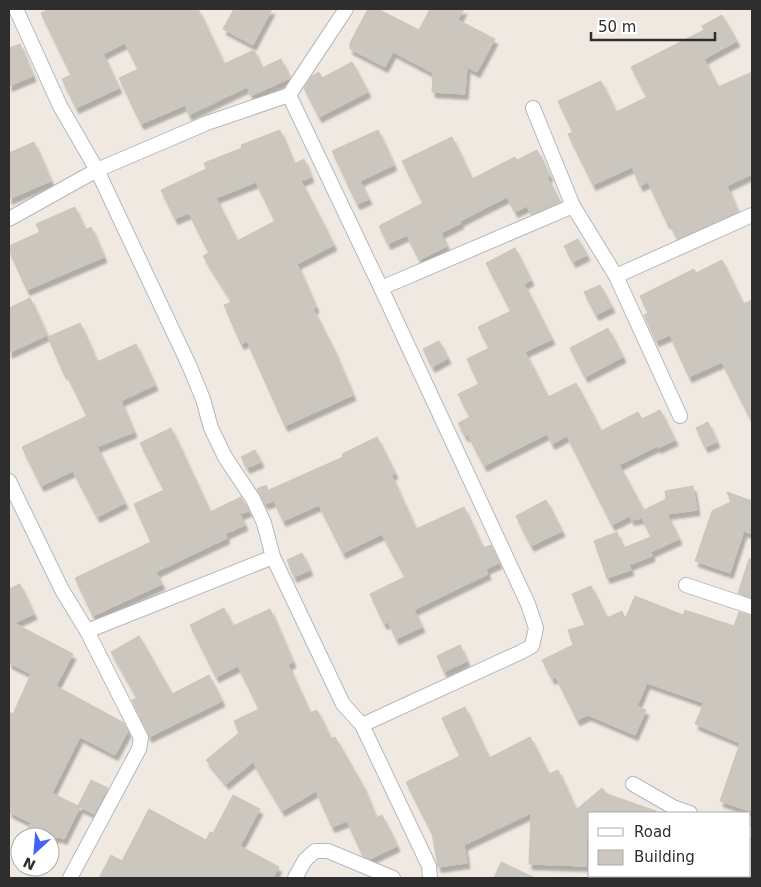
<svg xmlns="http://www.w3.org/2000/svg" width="761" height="887" font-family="'DejaVu Sans',sans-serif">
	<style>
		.building { fill: #cbc7bf; stroke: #cbc5ba; fill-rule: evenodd; filter: url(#shadow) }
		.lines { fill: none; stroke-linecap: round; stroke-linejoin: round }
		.street-casing { stroke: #b4b7c1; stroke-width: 16 }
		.street { stroke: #fff; stroke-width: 14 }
	</style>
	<defs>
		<filter id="shadow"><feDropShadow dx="3" dy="5.5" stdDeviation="1" flood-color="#0004"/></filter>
	</defs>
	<rect width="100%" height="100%" fill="#efe9e1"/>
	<g class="building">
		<polygon points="49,9 198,9 224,64 254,50 262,68 281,59 290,78 251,96 247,87 189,115 185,105 141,124 119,78 138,69 125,43 103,54 119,88 76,108 62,79 71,75 41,13"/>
		<polygon points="234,9 272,9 253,45 223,29"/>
		<polygon points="368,9 378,9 419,30 430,9 464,9 458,20 495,39 477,72 467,67 465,94 432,92 433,73 393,52 385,67 350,49 350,43"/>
		<polygon points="722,15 737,41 704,59 718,87 752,72 752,174 727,186 738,212 677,239 669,222 667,223 648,182 640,186 632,167 593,185 568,134 573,132 558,101 601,81 616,112 647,97 631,67 704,30 702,26"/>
		<polygon points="20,44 33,76 9,86 9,48"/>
		<polygon points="352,62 368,92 319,117 304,88 312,76 319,72 322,78"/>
		<path d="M280 130 294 164 304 159 311 177 301 181 334 245 297 264 316 307 313 309 333 348 353 395 285 426 247 341 241 344 224 305 232 302 203 256 209 253 189 213 175 219 161 190 206 169 204 163 242 148 241 145ZM256 182 275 221 237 241 216 198Z"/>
		<polygon points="378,130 394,165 360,181 369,199 357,204 332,151"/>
		<polygon points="452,137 472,179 515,157 517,160 537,150 550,176 547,177 560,202 531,214 527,206 515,212 507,197 460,221 461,223 441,233 447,246 419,260 407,235 388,244 379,226 423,203 402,161"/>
		<polygon points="34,142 51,181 9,199 9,153"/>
		<polygon points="75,207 85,230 91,227 104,257 27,290 9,250 9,246 40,232 36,224"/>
		<polygon points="578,239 587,255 573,262 564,246"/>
		<polygon points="515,248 531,280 524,284 552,339 525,352 548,397 576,383 601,431 638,412 642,419 660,410 675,440 658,448 657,446 619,465 643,509 612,525 567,436 552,444 547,434 484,466 468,435 465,436 458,423 470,417 458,394 479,384 467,359 489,348 478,327 511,311 486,263"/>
		<polygon points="722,260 743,304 752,300 752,422 722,362 689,377 670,335 656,341 644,315 648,313 640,296 694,269 696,273"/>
		<polygon points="600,285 612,307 596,315 584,292"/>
		<polygon points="30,298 47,335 9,353 9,308"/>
		<polygon points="80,323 97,362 136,344 155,385 121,401 134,432 97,447 125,503 97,517 73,471 41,486 22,447 87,416 66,373 64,374 48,337"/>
		<polygon points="608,328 623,357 585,377 570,348"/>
		<polygon points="439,341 448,358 432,367 423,349"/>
		<polygon points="708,422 717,442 705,447 696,428"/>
		<polygon points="171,428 210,512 241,497 249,511 240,514 245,525 225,534 227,538 156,572 162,584 93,616 75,578 151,542 134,504 164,490 140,443"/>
		<polygon points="377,437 395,473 391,475 416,529 464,507 483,548 491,545 499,563 486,569 488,574 414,610 422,627 396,639 388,622 384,624 370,594 405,577 382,534 343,553 319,505 283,521 269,490 343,457 342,454"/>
		<polygon points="255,450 261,462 247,468 241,457"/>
		<polygon points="266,485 273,501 265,504 257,489"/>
		<polygon points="693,486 697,510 667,514 679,539 651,552 652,556 629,565 631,570 607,578 594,541 617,532 623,548 651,537 642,518 631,520 630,517 666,499 665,491"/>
		<polygon points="727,492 752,501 752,534 744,531 730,573 695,561 712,511 731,502"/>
		<polygon points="546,500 562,531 531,546 516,516"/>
		<polygon points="302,553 310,570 294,577 287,560"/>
		<polygon points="749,559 752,559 752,598 738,593"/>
		<polygon points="20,584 34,614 14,623 73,654 56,686 124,723 128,731 115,755 80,737 52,793 80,807 64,839 59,837 24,837 31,823 9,812 9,712 13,714 31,674 9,663 9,589"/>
		<polygon points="591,586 607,618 622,611 625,619 635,596 683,615 685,610 734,626 739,612 752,616 752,812 720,801 740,743 695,724 704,703 647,683 637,706 646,710 635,735 588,715 577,720 556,677 552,679 542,660 573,645 568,630 585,625 572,594"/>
		<polygon points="224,608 233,626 270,609 293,662 288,665 310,713 317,710 331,739 335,737 363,786 376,818 382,815 397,846 370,859 363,856 347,821 332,827 316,791 282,811 253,762 226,784 206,760 239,733 234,721 259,709 238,666 216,677 190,625"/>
		<polygon points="139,636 172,694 209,675 222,701 149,737 132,700 137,698 111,652"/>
		<polygon points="460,645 467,661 444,672 437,656"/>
		<polygon points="465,707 489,758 530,737 549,774 558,770 576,810 602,788 607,794 656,811 656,813 590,813 590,821 587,823 586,866 529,864 531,813 464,845 467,863 438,867 432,833 406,782 460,756 442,718"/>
		<polygon points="91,780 108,788 94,814 78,806"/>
		<polygon points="233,795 260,809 240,846 279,867 273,878 99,878 111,855 122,861 149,809 206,840 210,832 213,833"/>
		<polygon points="501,862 535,878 494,878"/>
	</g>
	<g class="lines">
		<defs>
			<g id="street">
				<polyline points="16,9 60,106 97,170 189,365 203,399 211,428 225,457 253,499 264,523 273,557 343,704 362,725 429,866 430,878"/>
				<polyline points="289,95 381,288 528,604 536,628 532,646 521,652 362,725"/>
				<polyline points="533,108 573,206 616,276 680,416"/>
				<polyline points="9,219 97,170 207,123 289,95 346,9"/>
				<polyline points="616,276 752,215"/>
				<polyline points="381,288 573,206"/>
				<polyline points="9,481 62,590 87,631 141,738 139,749 70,878"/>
				<polyline points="686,585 752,607"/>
				<polyline points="87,631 273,557"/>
				<polyline points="633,784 673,807 690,813"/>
				<polyline points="750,832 752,832"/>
				<polyline points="295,878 305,860 315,851 328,851 393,878"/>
			</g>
		</defs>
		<use href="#street" class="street-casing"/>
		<use href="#street" class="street"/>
	</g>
	<rect width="761" height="887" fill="none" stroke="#2e2e2e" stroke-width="20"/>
	<rect x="588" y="812" width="162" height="65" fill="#ffffff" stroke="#ababab"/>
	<rect x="598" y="828" width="25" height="8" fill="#ffffff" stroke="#ababab"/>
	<text x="634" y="837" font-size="15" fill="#2e2e2e">Road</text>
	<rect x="598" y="850" width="25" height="15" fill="#cbc7bf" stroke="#ababab"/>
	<text x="634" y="862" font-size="15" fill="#2e2e2e">Building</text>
	<g transform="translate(35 852) rotate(206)"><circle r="24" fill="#ffffff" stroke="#ababab"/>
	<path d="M0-4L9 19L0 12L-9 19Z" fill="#4264fb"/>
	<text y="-8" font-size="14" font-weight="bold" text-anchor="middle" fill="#2e2e2e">N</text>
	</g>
	<path d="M591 32v8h124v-8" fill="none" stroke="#2e2e2e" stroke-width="2.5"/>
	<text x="598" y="32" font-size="15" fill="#2e2e2e" stroke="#ffffff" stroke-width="4" paint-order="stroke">50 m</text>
</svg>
